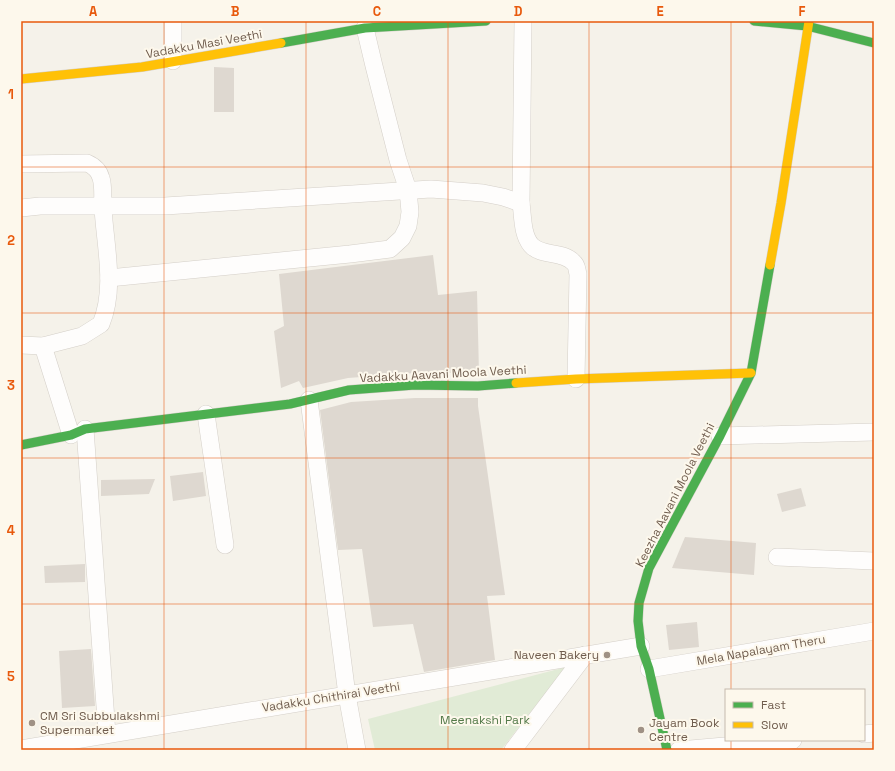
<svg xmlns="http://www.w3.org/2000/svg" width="895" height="771" font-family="'Space Grotesk',sans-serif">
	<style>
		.green { fill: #e1ebd6 }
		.building { fill: #ded8d0 }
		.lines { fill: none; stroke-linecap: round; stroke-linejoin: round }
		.street-casing { stroke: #d4cfc8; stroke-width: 18 }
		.fast-casing { stroke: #d5cfc8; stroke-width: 10 }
		.slow-casing { stroke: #d5cfc8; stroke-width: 10 }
		.street { stroke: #fefdfc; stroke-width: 17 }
		.fast { stroke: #4caf50; stroke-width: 9 }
		.slow { stroke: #ffc107; stroke-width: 9 }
		.grid { fill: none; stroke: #e8590c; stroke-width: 1; stroke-opacity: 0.55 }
		.poi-dot { fill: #9f9185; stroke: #fdf8ec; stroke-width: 1.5 }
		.labels { text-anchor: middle; stroke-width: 4; stroke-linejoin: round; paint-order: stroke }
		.street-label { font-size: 12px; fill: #705d4e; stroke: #fdf8ec }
		.poi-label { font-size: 12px; fill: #705d4e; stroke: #fdf8ec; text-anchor: start }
		.park-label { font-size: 12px; fill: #547a4a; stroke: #fdf8ec }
		.neatline { fill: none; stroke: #e8590c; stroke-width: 1.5 }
		.grid-label { font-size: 13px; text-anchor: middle; font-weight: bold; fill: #e8590c }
	</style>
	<rect width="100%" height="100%" fill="#f5f2ea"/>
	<polygon class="green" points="566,667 501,750 375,750 368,719"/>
	<g class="building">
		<polygon points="214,67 234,68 234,112 214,112"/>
		<polygon points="433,255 438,295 477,291 479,373 414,373 348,378 303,388 299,381 281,388 274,331 284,326 279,274"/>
		<polygon points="415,398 478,398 478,406 505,595 487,596 495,660 424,672 413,624 373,627 362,549 338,550 320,410 351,402"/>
		<polygon points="203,472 206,496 173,501 170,476"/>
		<polygon points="155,479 149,494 101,496 101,480"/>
		<polygon points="801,488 806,506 782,512 777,494"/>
		<polygon points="685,537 756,543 754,575 672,568"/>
		<polygon points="85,564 85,582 45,583 44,566"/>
		<polygon points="697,622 699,647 669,650 666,625"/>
		<polygon points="91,649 95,706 62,708 59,651"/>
	</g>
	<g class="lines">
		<defs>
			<g id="street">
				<polyline points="173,21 173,61"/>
				<path d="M523 21 521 203C523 217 522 234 531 245 541 257 563 250 574 263 577 265 577 271 578 274L576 379"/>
				<path d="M21 164 87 163C94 166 99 170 101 178 104 187 102 199 103 208 105 245 116 288 101 324L82 336 43 346 21 345"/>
				<polyline points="21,208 40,206 165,206 431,189 483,193 503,197 521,203"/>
				<polyline points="109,278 350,254 390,249 402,238 408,226 410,212 408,190 398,160 374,66 365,28"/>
				<polyline points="43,346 71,435"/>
				<polyline points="309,400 347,695 357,750"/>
				<polyline points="206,414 225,545"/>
				<polyline points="85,429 107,734"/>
				<polyline points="720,436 874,432"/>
				<polyline points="777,557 874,561"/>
				<polyline points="649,669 874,631"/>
				<polyline points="864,734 874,733"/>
				<polyline points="21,749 641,646"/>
				<polyline points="513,750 585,655"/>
				<polyline points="679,750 793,740"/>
			</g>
			<g id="fast">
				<polyline points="754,21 807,26 874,43"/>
				<polyline points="281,43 365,28 486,21"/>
				<polyline points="21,445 71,435 85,429 290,404 349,390 415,385 478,386 516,383"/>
				<polyline points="667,750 649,669 641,646 638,621 639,603 649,568 720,436 751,373 770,265"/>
			</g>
			<g id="slow">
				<polyline points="21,79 142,67 281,43"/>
				<polyline points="770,265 781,203 809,21"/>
				<polyline points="516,383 576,379 751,373"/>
			</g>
		</defs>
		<use href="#street" class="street-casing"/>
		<use href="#fast" class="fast-casing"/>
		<use href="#slow" class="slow-casing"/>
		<use href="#street" class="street"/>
		<use href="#fast" class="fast"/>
		<use href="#slow" class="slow"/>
	</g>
	<path class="grid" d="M164 21V750M306 21V750M448 21V750M589 21V750M731 21V690M21 167H874M21 313H874M21 458H874M21 604H874M731 740V750"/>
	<g class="poi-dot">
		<circle cx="607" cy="655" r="4"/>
		<circle cx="32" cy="723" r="4"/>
		<circle cx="641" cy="730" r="4"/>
	</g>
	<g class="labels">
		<g class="street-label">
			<text transform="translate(204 44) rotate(-10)" y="4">Vadakku Masi Veethi</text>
			<text transform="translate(443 374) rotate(-3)" y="4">Vadakku Aavani Moola Veethi</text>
			<text transform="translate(675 495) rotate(-63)" y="4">Keezha Aavani Moola Veethi</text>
			<text transform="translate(761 650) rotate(-10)" y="4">Mela Napalayam Theru</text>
			<text transform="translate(331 697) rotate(-9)" y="4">Vadakku Chithirai Veethi</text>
		</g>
		<g class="poi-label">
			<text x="599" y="659" text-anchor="end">Naveen Bakery</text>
			<text x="40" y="720">CM Sri Subbulakshmi<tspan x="40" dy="14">Supermarket</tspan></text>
			<text x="649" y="727">Jayam Book<tspan x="649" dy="14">Centre</tspan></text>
		</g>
		<g class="park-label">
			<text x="485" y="724">Meenakshi Park</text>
		</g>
	</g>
	<rect width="895" height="771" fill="none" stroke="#fdf8ec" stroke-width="44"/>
	<rect x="725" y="689" width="140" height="52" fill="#fdf8ec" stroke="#c5baad"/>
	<rect x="733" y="702" width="20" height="6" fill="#4caf50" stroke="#c5baad"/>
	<text x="761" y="709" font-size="12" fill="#705d4e">Fast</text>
	<rect x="733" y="722" width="20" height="6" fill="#ffc107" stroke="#c5baad"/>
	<text x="761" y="729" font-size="12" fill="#705d4e">Slow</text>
	<rect x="22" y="22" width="851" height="727" class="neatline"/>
	<g class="grid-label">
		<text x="93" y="16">A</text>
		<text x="235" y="16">B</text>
		<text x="377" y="16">C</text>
		<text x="518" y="16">D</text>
		<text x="660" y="16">E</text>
		<text x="802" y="16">F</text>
		<text x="11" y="99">1</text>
		<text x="11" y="245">2</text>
		<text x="11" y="390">3</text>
		<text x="11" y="535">4</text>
		<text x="11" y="681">5</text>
	</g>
</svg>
